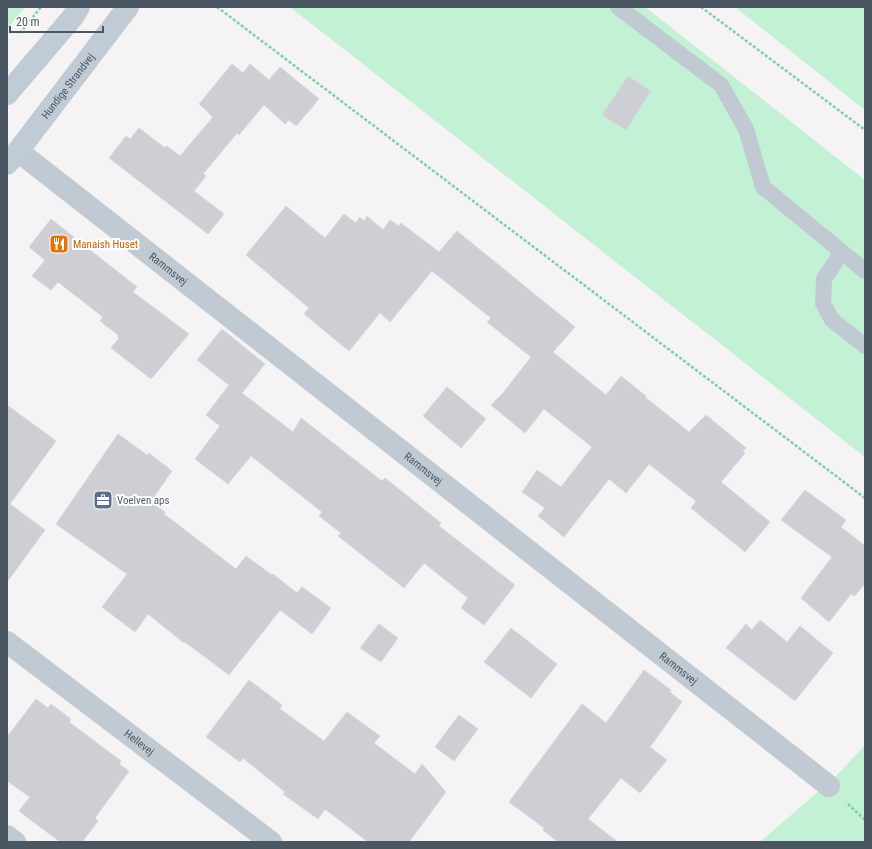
<svg xmlns="http://www.w3.org/2000/svg" width="872" height="849" font-family="'Roboto Condensed',sans-serif">
	<style>
		.green { fill: #c3f1d5 }
		.building { fill: #cdcfd5; stroke: #d7d9de }
		.lines { fill: none; stroke-linecap: round; stroke-linejoin: round }
		.path { stroke: #7ad0a6; stroke-width: 2.5; stroke-dasharray: 3 2; stroke-linecap: butt }
		.service { stroke: #c1cad2; stroke-width: 16 }
		.minor { stroke: #c1cad2; stroke-width: 22 }
		.secondary { stroke: #c1cbd6; stroke-width: 22 }
		.labels { text-anchor: middle; stroke-width: 4; stroke-linejoin: round; paint-order: stroke }
		.street-label { font-size: 11px; fill: #4a5661; stroke: #fff }
		.food-label { font-size: 11px; fill: #c56008; stroke: #fff; text-anchor: start }
		.service-label { font-size: 11px; fill: #4e5e75; stroke: #fff; text-anchor: start }
	</style>
	<rect width="100%" height="100%" fill="#f5f3f3"/>
	<g class="green">
		<polygon points="7,7 25,7 7,29"/>
		<polygon points="290,7 645,7 865,180 865,457"/>
		<polygon points="735,7 865,7 865,110"/>
		<polygon points="865,745 865,842 760,842 836,776"/>
	</g>
	<g class="building">
		<polygon points="232,64 243,73 250,64 269,80 280,67 319,99 296,126 289,120 285,124 264,105 239,135 237,133 203,174 206,176 194,191 224,214 208,234 109,158 126,136 130,139 139,128 165,148 167,146 180,156 213,117 199,104"/>
		<polygon points="628,76 651,91 626,130 602,115"/>
		<polygon points="286,206 325,238 344,214 356,223 360,217 364,221 367,216 383,230 390,220 399,226 401,223 439,252 457,231 575,327 553,352 606,395 621,376 646,396 645,397 689,432 706,415 746,448 743,451 745,453 721,482 770,522 745,552 691,508 696,501 649,464 626,493 609,479 564,537 538,516 545,508 522,492 537,470 561,487 592,447 544,409 525,433 491,405 503,393 531,357 487,322 491,318 432,271 390,322 380,313 349,351 304,314 309,308 246,255"/>
		<polygon points="51,219 137,287 133,292 189,334 151,379 111,348 119,338 117,336 118,335 100,321 103,317 58,282 51,290 32,276 45,260 29,247"/>
		<polygon points="222,329 265,364 242,393 293,432 301,418 382,481 385,478 441,523 439,526 515,585 484,625 461,608 468,598 424,563 404,588 338,536 341,533 319,516 322,512 251,456 228,484 195,459 220,426 206,415 229,385 197,360"/>
		<polygon points="447,387 486,419 461,448 423,416"/>
		<polygon points="7,405 56,441 10,504 45,530 7,582"/>
		<polygon points="118,434 147,455 149,453 172,471 151,501 165,512 164,514 236,569 246,556 272,575 273,574 297,593 302,587 331,608 312,634 280,610 229,675 185,642 184,643 148,614 135,632 102,607 127,574 56,524"/>
		<polygon points="805,490 846,520 841,527 865,546 865,583 855,596 851,594 829,622 801,598 832,557 781,520"/>
		<polygon points="760,620 787,642 800,626 833,653 795,701 726,648 746,624 752,630"/>
		<polygon points="379,624 398,638 381,662 360,648"/>
		<polygon points="511,628 557,664 531,698 484,662"/>
		<polygon points="644,670 671,690 670,692 682,702 650,747 667,760 640,793 621,778 588,819 618,842 558,842 543,830 544,828 509,802 582,704 606,723"/>
		<polygon points="249,680 282,705 280,709 324,741 347,712 380,736 374,743 415,774 422,764 446,792 409,842 368,842 325,809 318,819 283,794 285,792 243,758 240,762 206,737"/>
		<polygon points="36,699 48,708 51,704 71,719 69,722 121,761 119,764 129,771 95,818 98,821 82,842 60,842 19,811 30,797 7,781 7,737"/>
		<polygon points="459,715 478,729 454,761 435,747"/>
	</g>
	<g class="lines">
		<g class="path">
			<polyline points="217,7 865,498"/>
			<polyline points="701,7 865,130"/>
			<polyline points="20,33 41,7"/>
			<polyline points="848,804 865,820"/>
		</g>
		<g class="service">
			<polyline points="618,7 721,85 746,129 763,187 865,271"/>
			<polyline points="842,252 824,279 823,303 832,320 865,346"/>
		</g>
		<g class="minor">
			<path id="s1" d="M18 151 829 786"/>
			<path id="s2" d="M7 642 271 842"/>
			<polyline points="7,836 15,842"/>
		</g>
		<g class="secondary">
			<polyline points="7,94 72,18 79,7"/>
			<path id="s3" d="M7 164 18 151 128 7"/>
		</g>
	</g>
	<defs>
		<symbol id="restaurant-square" viewBox="-11 -11 22 22"><rect x="-9" y="-9" width="18" height="18" rx="4" fill="#e8710a" stroke="#fff"/><path d="M-5-6h1v4h1v-4h1v4h1v-4h1v5L-1.5 .5V6h-2V.5L-5-1ZM5-6V6H3V1.5H1.5Q1.5-4 5-6Z" fill="#fff"/></symbol>
		<symbol id="office-square" viewBox="-11 -11 22 22"><rect x="-9" y="-9" width="18" height="18" rx="4" fill="#5c6f8a" stroke="#fff"/><path d="M-6-3h4V-5.5h4V-3h4V5H-6ZM-1-4.5V-3h2v-1.5ZM-6 0V1H6V0Z" fill="#fff"/></symbol>
	</defs>
	<g fill-rule="evenodd">
		<use href="#restaurant-square" x="48" y="233" width="22" height="22"/>
		<use href="#office-square" x="92" y="489" width="22" height="22"/>
	</g>
	<g class="labels">
		<g class="street-label">
			<text dy="4" stroke="none"><textPath href="#s3" startOffset="99">Hundige Strandvej</textPath></text>
			<text dy="4" stroke="none"><textPath href="#s1" startOffset="191">Rammsvej</textPath></text>
			<text dy="4" stroke="none"><textPath href="#s1" startOffset="515">Rammsvej</textPath></text>
			<text dy="4" stroke="none"><textPath href="#s1" startOffset="839">Rammsvej</textPath></text>
			<text dy="4" stroke="none"><textPath href="#s2" startOffset="166">Hellevej</textPath></text>
		</g>
		<g class="food-label">
			<text x="73" y="248">Manaish Huset</text>
		</g>
		<g class="service-label">
			<text x="117" y="504">Voelven aps</text>
		</g>
	</g>
	<rect width="872" height="849" fill="none" stroke="#4a5661" stroke-width="16"/>
	<path d="M10 26v6h93v-6" fill="none" stroke="#4a5661" stroke-width="2"/>
	<text x="16" y="26" font-size="12" fill="#4a5661" stroke="#ffffff" stroke-width="3" paint-order="stroke">20 m</text>
</svg>
